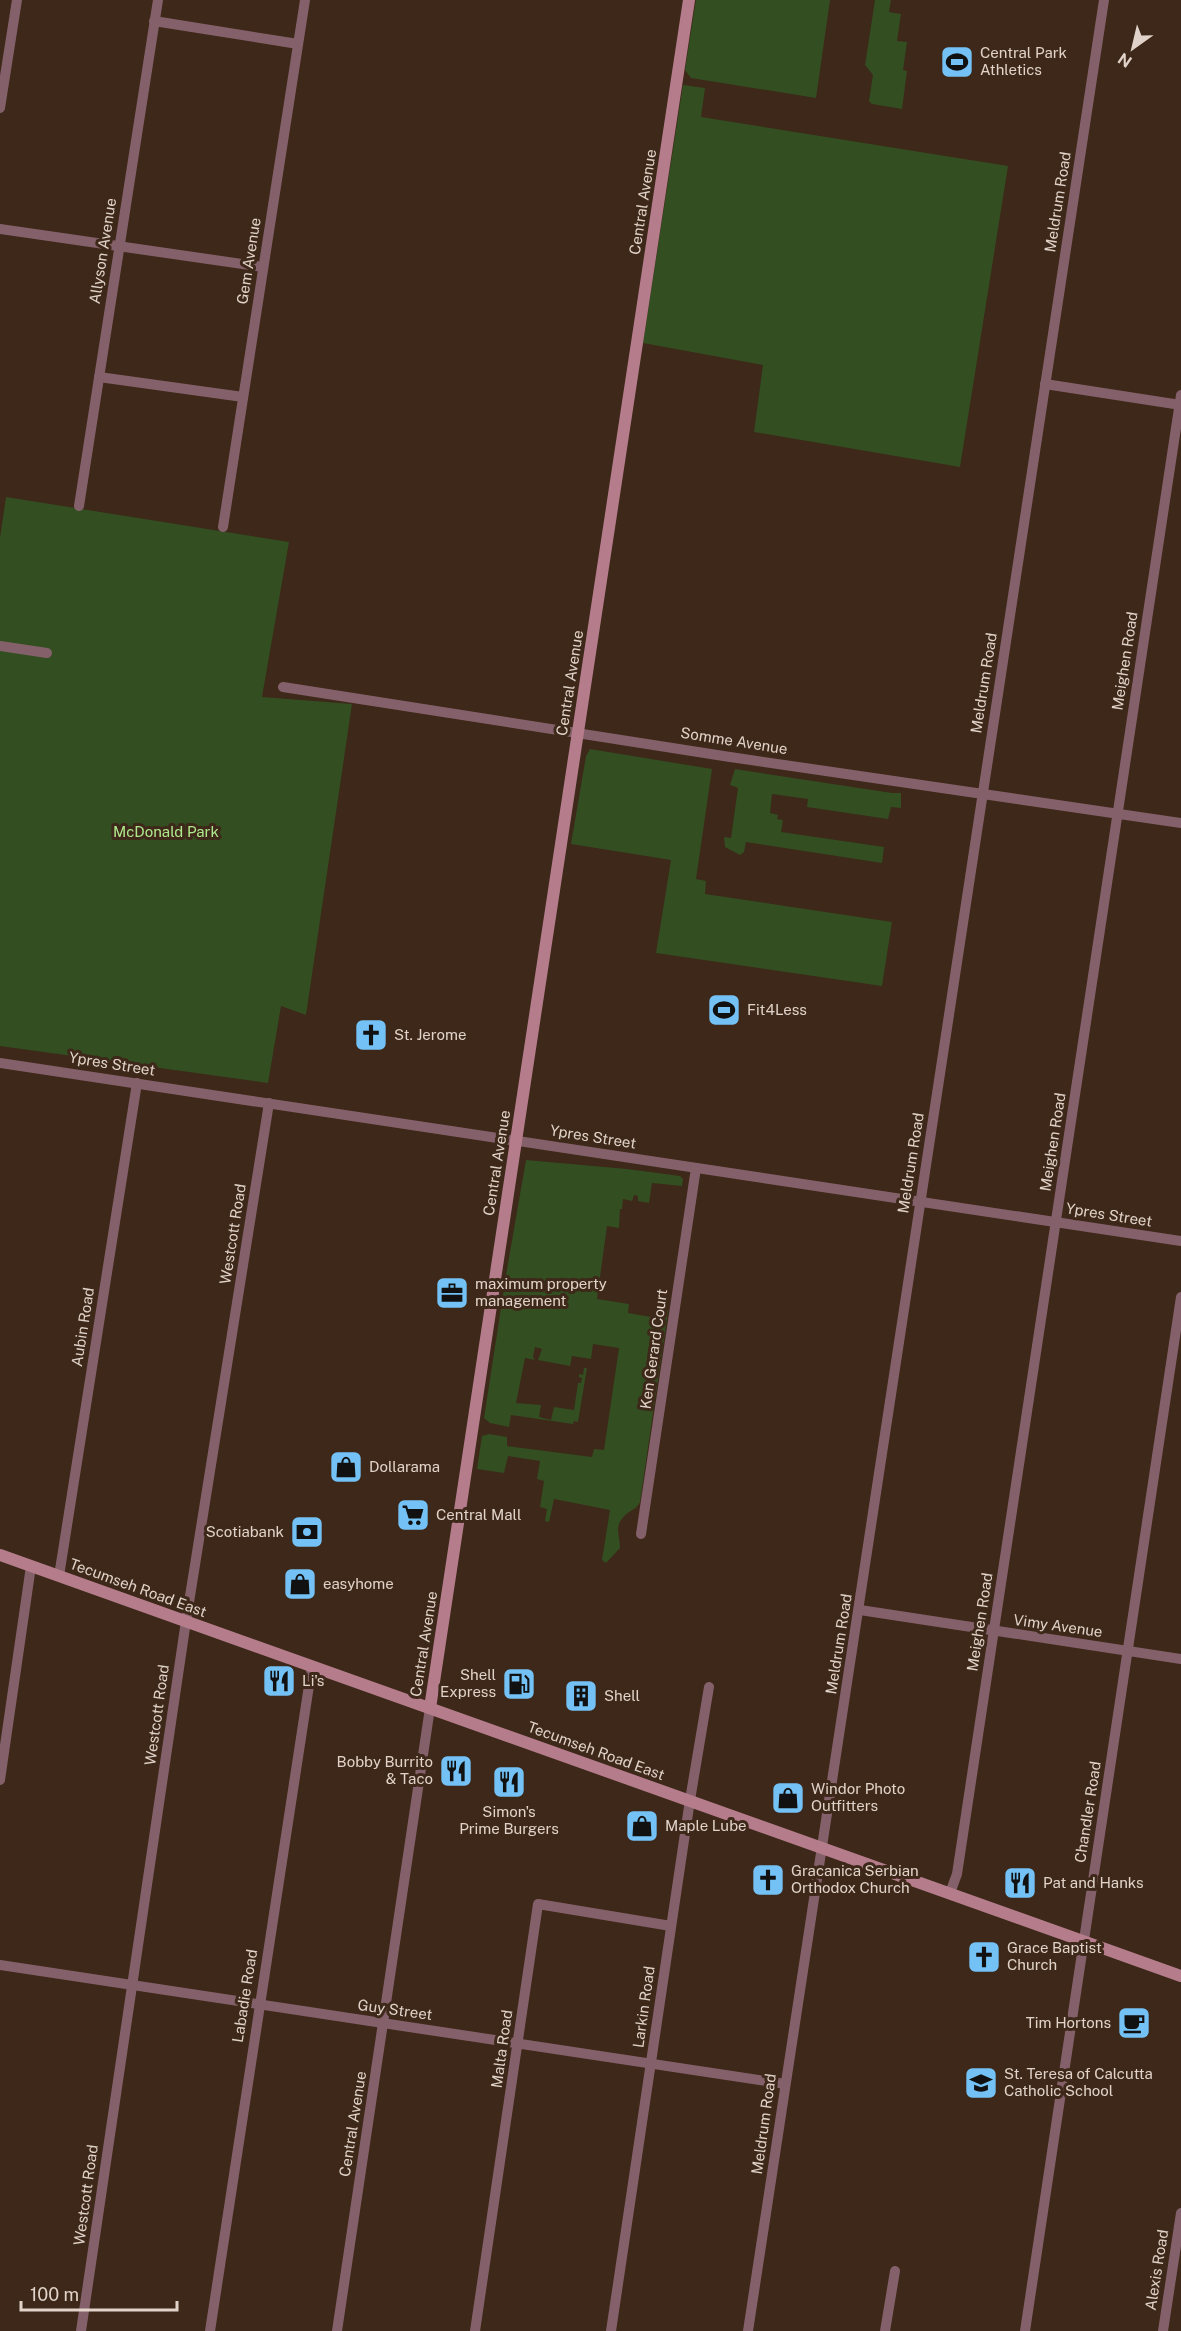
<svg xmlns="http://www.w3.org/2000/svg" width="1181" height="2331" font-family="'Public Sans',sans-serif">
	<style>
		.green { fill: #334e21 }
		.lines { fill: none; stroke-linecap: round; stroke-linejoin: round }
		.street { stroke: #84616a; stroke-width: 10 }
		.secondary { stroke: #b57d8c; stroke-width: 12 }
		.labels { text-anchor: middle; stroke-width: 6; stroke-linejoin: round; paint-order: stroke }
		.poi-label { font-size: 15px; fill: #e1d3c9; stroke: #3d2819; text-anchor: start }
		.street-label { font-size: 15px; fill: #e1d3c9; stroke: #3d2819 }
		.park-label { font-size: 15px; fill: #aee88c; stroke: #3d2819 }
	</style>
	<rect width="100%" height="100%" fill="#3d2819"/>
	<g class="green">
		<polygon points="696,0 830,0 816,98 691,78 685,70"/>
		<polygon points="875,0 891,0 889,12 901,14 897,41 907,42 903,70 907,71 902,109 872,104 869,101 873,75 865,65"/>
		<polygon points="683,85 705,88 701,117 1008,166 960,467 754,432 763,365 643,343"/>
		<polygon points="6,497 289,542 262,697 352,704 306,1015 281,1006 268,1083 0,1046 0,538"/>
		<polygon points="590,749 712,769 696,879 706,881 705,894 892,922 882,986 656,953 671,860 571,844 586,756"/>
		<polygon points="735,769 892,793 901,793 901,808 891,807 888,819 807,807 808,799 772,794 770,813 778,815 777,819 783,820 781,832 884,847 882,863 746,842 744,852 740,855 725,847 724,837 731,838 738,788 730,785"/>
		<path d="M526 1160 627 1169 680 1176 683 1179 682 1186 652 1183 649 1203 638 1201V1196L634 1195 632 1201 623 1199 622 1209H620L619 1228 607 1226 597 1299 629 1304 628 1313 657 1318 660 1308 668 1311 640 1502C637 1508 634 1509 629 1512 612 1525 620 1533 620 1548L606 1563 602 1560 610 1510 554 1499 549 1522 545 1521 547 1509 540 1507 544 1481 537 1479 540 1461 508 1456 504 1473 477 1469 482 1436 489 1434 507 1437V1446L592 1457 594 1449 604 1450 619 1348 593 1344 591 1359 572 1356 570 1366 538 1360 542 1349 535 1347 533 1357 535 1360 525 1358 516 1403 541 1405 539 1417 551 1420 554 1407 574 1410 578 1383H581L582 1378 579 1377V1374L583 1375 584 1368H587L578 1422 574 1421 573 1424 511 1415 509 1427 490 1423 484 1418 507 1269Z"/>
	</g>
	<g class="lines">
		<g class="street">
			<polyline points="154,21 298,44"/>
			<polyline points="0,108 17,0"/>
			<polyline points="0,229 263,267"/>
			<polyline points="99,377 243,397"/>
			<polyline points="1045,384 1181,405"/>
			<polyline points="79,506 158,0"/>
			<polyline points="223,527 305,0"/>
			<polyline points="0,646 47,653"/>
			<polyline points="283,687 730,757 1181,823"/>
			<polyline points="0,1063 1181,1241"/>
			<polyline points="641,1534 696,1168"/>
			<polyline points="59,1576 137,1083"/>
			<polyline points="860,1610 1181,1659"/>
			<polyline points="0,1780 31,1566"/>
			<polyline points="950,1893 957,1874 1181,395"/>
			<polyline points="0,1965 785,2084"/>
			<polyline points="81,2331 186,1621 269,1103"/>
			<polyline points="210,2331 312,1666"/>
			<polyline points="337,2331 430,1708"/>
			<polyline points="475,2331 538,1904 671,1926"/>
			<polyline points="611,2331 690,1800 709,1687"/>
			<polyline points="748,2331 1104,0"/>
			<polyline points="885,2331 895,2271"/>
			<polyline points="1025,2331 1181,1297"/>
			<polyline points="1163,2331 1181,2213"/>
		</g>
		<g class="secondary">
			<polyline points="0,1555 1181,1976"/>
			<polyline points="430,1708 689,0"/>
		</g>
	</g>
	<defs>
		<symbol id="stadium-square" viewBox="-11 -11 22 22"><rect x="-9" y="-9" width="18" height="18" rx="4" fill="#73c1f5" stroke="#3d2819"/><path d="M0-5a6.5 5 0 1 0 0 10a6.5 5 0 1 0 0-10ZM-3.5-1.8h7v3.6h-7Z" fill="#111"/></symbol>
		<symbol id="church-square" viewBox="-11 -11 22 22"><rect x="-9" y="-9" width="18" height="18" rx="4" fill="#73c1f5" stroke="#3d2819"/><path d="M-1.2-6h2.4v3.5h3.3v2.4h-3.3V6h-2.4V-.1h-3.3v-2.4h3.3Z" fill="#111"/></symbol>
		<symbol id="office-square" viewBox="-11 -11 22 22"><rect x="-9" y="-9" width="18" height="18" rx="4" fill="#73c1f5" stroke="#3d2819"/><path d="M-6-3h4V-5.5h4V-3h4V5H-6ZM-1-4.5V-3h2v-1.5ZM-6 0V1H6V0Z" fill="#111"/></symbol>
		<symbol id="shop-square" viewBox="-11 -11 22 22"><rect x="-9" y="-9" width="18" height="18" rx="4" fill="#73c1f5" stroke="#3d2819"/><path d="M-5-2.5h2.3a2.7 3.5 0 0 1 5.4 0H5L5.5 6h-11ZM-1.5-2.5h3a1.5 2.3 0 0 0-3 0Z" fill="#111"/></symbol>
		<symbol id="supermarket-square" viewBox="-11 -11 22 22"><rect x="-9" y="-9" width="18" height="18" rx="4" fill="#73c1f5" stroke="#3d2819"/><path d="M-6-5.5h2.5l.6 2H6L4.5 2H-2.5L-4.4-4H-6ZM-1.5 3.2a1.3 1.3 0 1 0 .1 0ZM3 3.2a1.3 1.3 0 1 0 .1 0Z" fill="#111"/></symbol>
		<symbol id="bank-square" viewBox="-11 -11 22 22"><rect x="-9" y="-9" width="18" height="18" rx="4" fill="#73c1f5" stroke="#3d2819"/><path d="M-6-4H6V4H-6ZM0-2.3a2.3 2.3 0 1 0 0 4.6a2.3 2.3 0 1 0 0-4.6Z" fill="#111"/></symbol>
		<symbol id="restaurant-square" viewBox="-11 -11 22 22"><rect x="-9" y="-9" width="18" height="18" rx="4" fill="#73c1f5" stroke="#3d2819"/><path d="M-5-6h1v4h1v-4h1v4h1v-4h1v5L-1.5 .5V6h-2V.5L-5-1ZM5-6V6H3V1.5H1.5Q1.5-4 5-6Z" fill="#111"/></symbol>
		<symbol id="fuel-square" viewBox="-11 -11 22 22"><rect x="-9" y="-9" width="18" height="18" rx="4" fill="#73c1f5" stroke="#3d2819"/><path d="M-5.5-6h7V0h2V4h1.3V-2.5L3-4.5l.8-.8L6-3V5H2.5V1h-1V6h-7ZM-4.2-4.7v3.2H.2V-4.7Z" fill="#111"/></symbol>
		<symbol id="building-square" viewBox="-11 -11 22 22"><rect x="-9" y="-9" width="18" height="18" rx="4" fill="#73c1f5" stroke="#3d2819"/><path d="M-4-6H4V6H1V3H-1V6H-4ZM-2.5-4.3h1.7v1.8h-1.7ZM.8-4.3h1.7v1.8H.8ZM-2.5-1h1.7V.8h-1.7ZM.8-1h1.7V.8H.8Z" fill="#111"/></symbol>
		<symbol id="cafe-square" viewBox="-11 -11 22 22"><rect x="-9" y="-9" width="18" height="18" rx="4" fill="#73c1f5" stroke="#3d2819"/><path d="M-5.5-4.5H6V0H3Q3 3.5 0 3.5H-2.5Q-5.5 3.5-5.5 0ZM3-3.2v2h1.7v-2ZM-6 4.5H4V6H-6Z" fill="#111"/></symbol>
		<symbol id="school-square" viewBox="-11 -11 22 22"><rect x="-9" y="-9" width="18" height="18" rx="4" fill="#73c1f5" stroke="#3d2819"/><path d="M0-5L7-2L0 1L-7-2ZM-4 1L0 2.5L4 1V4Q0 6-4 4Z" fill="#111"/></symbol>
	</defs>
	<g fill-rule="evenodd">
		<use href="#stadium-square" x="938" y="43" width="38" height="38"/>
		<use href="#stadium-square" x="705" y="991" width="38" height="38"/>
		<use href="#church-square" x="352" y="1016" width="38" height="38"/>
		<use href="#office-square" x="433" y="1274" width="38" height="38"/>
		<use href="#shop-square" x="327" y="1448" width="38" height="38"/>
		<use href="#supermarket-square" x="394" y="1496" width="38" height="38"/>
		<use href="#bank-square" x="288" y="1513" width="38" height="38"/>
		<use href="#shop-square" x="281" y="1565" width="38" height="38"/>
		<use href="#restaurant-square" x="260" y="1662" width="38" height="38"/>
		<use href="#fuel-square" x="500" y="1665" width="38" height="38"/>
		<use href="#building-square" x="562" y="1677" width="38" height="38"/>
		<use href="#restaurant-square" x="437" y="1752" width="38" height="38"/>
		<use href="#restaurant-square" x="490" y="1763" width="38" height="38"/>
		<use href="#shop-square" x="769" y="1779" width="38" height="38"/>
		<use href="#shop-square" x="623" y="1807" width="38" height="38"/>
		<use href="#church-square" x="749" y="1861" width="38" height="38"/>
		<use href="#restaurant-square" x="1001" y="1864" width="38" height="38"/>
		<use href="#church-square" x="965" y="1938" width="38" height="38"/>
		<use href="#cafe-square" x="1115" y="2004" width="38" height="38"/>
		<use href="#school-square" x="962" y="2064" width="38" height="38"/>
	</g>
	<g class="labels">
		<g class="poi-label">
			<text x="980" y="58">Central Park<tspan x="980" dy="17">Athletics</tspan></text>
			<text x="747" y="1015">Fit4Less</text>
			<text x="394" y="1040">St. Jerome</text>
			<text x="475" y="1289">maximum property<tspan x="475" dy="17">management</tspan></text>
			<text x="369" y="1472">Dollarama</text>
			<text x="436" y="1520">Central Mall</text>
			<text x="284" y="1537" text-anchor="end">Scotiabank</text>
			<text x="323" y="1589">easyhome</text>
			<text x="496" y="1680" text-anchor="end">Shell<tspan x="496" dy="17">Express</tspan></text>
			<text x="302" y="1686">Li's</text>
			<text x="604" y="1701">Shell</text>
			<text x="433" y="1767" text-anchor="end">Bobby Burrito<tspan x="433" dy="17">&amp; Taco</tspan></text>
			<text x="811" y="1794">Windor Photo<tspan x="811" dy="17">Outfitters</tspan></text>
			<text x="509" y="1817" text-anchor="middle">Simon's<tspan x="509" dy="17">Prime Burgers</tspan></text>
			<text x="665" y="1831">Maple Lube</text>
			<text x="791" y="1876">Gracanica Serbian<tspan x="791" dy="17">Orthodox Church</tspan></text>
			<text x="1043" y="1888">Pat and Hanks</text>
			<text x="1007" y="1953">Grace Baptist<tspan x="1007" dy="17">Church</tspan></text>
			<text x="1111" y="2028" text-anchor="end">Tim Hortons</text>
			<text x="1004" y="2079">St. Teresa of Calcutta<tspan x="1004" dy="17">Catholic School</tspan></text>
		</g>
		<g class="street-label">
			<text transform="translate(643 202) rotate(-81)" y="5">Central Avenue</text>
			<text transform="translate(1058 202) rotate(-81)" y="5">Meldrum Road</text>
			<text transform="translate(103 251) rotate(-81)" y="5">Allyson Avenue</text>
			<text transform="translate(249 261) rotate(-81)" y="5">Gem Avenue</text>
			<text transform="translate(1125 661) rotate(-81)" y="5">Meighen Road</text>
			<text transform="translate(570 683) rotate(-81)" y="5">Central Avenue</text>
			<text transform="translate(984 683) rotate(-81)" y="5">Meldrum Road</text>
			<text transform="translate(734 741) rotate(9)" y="5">Somme Avenue</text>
			<text transform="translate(112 1064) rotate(9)" y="5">Ypres Street</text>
			<text transform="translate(593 1137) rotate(9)" y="5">Ypres Street</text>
			<text transform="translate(1053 1142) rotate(-81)" y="5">Meighen Road</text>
			<text transform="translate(497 1163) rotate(-81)" y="5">Central Avenue</text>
			<text transform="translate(911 1163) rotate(-81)" y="5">Meldrum Road</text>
			<text transform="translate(1109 1215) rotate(9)" y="5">Ypres Street</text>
			<text transform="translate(233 1234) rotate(-81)" y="5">Westcott Road</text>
			<text transform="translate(83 1327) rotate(-81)" y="5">Aubin Road</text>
			<text transform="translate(654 1349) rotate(-82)" y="5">Ken Gerard Court</text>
			<text transform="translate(138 1588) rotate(20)" y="5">Tecumseh Road East</text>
			<text transform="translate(980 1622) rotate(-81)" y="5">Meighen Road</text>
			<text transform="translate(1058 1626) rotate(8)" y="5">Vimy Avenue</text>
			<text transform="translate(424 1644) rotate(-81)" y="5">Central Avenue</text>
			<text transform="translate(839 1644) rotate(-81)" y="5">Meldrum Road</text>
			<text transform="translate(157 1715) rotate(-82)" y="5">Westcott Road</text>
			<text transform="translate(596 1751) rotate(20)" y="5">Tecumseh Road East</text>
			<text transform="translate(1088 1812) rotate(-81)" y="5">Chandler Road</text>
			<text transform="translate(245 1996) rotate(-81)" y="5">Labadie Road</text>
			<text transform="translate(644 2007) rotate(-82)" y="5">Larkin Road</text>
			<text transform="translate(395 2010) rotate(8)" y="5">Guy Street</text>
			<text transform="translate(502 2049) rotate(-82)" y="5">Malta Road</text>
			<text transform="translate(353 2124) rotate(-81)" y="5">Central Avenue</text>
			<text transform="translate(764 2124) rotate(-82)" y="5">Meldrum Road</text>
			<text transform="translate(86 2195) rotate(-82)" y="5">Westcott Road</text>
			<text transform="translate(1157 2270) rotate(-81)" y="5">Alexis Road</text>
		</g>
		<g class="park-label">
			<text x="166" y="837">McDonald Park</text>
		</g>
	</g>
	<g transform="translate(1133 48) rotate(214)" stroke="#3d2819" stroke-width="4.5" paint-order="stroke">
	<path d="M0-4.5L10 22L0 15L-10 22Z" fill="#e1d3c9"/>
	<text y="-9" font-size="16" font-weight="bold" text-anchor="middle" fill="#e1d3c9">N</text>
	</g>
	<path d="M21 2301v9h156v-9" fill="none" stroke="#e1d3c9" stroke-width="3"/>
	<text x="30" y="2301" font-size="18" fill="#e1d3c9" stroke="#3d2819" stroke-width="4.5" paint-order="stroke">100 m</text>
</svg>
